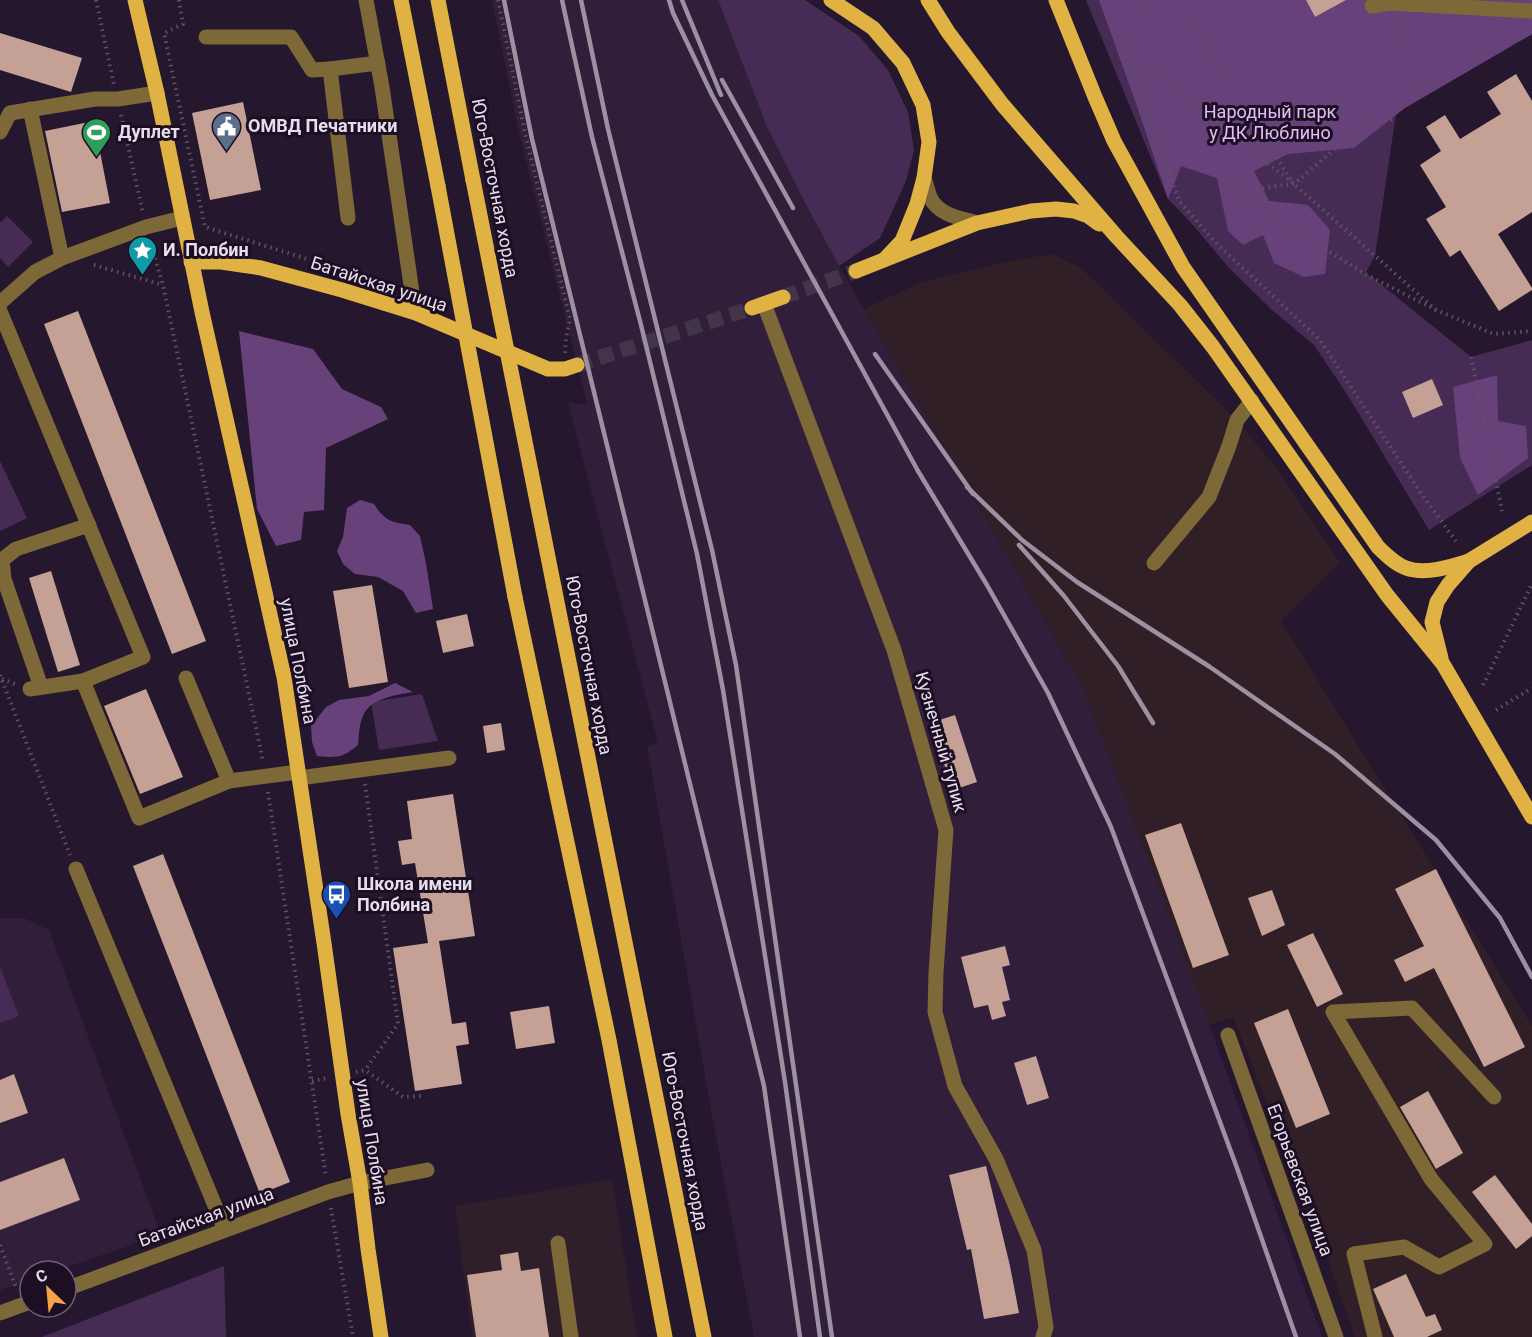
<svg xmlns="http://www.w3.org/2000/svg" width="1532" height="1337" font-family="Roboto,sans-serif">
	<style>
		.commercial { fill: #2f1f2a }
		.industrial { fill: #311f27 }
		.built { fill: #301e3b }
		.green { fill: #462c55 }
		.forest { fill: #66417a }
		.building { fill: #c4a194 }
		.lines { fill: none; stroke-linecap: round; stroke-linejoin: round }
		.major-tunnel { stroke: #42354a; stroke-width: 15; stroke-dasharray: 15 8; stroke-linecap: butt }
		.path { stroke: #5f5367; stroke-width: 4; stroke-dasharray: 1.5 4.5; stroke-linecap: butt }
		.minor { stroke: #7d6837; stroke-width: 15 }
		.major { stroke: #dfb243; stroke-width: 15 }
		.rail { stroke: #9c91a3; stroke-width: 4.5 }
		.major-bridge { stroke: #dfb243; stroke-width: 15 }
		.labels { text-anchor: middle; stroke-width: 6; stroke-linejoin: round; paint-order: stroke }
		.park-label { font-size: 18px; fill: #e0c0f4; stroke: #1c0e23 }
		.poi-label { font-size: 18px; font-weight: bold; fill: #e7deed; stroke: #1c0e23; text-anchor: start }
		.street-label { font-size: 18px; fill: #e7deed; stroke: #1c0e23 }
	</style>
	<rect width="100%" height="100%" fill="#25172d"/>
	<polygon class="commercial" points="612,1179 637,1337 472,1337 455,1206"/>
	<polygon class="industrial" points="1051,254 1080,267 1237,420 1278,470 1340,563 1281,621 1532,1026 1532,1337 1355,1337 1324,1249 1233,1017 1209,1025 1083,687 864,309 922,282 1006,262"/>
	<g class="built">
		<polygon points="492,0 718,0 767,127 803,199 839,266 1083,687 1191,974 1322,1337 754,1337 711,1110 647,746 658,743 568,403 587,404 519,133"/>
		<polygon points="0,918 24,918 49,930 161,1235 55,1271 30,1271 30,1280 0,1290"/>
	</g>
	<g class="green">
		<polygon points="718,0 805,0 859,36 888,70 908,112 914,150 906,181 880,238 839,266 803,199 767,127"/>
		<polygon points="1086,0 1532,0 1532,34 1396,113 1375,256 1365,274 1372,277 1471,357 1532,340 1532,465 1429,530 1347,394 1314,345 1271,309 1229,268 1192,224 1168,199"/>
		<polygon points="7,216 33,242 8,267 0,258 0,223"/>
		<polygon points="0,461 27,518 0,531"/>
		<polygon points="422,694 438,741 379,750 371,702"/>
		<polygon points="0,967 19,1016 0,1023"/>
		<polygon points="224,1266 226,1337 42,1337"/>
	</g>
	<g class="forest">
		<polygon points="1099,0 1306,0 1315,17 1346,0 1532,0 1532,34 1405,108 1354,148 1288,154 1254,171 1269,201 1308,205 1330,230 1325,274 1304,277 1274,263 1263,235 1243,245 1228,231 1217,178 1181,166 1168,199 1139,112"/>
		<polygon points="239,331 313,349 342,389 381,407 388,419 326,448 324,510 304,512 301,540 276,546 257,509"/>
		<polygon points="1497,375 1498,421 1526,426 1528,458 1478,495 1460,458 1453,387"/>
		<path d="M360 500 374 504C385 521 391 522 410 525L420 536 426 563 433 609 416 613 403 591 378 577 355 574 343 564 337 551 343 537 347 508Z"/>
		<path d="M395 683 413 692C396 695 370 698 363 716 359 724 359 736 358 745 342 758 338 758 317 756L312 742 311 726 326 707 339 700 369 696Z"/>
	</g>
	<g class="building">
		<polygon points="1306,0 1346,0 1315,17"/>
		<polygon points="0,33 82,58 71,92 0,70"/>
		<polygon points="1516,74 1532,101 1532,212 1498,234 1532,288 1532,290 1499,311 1460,250 1450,257 1426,219 1446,207 1420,165 1441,151 1426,127 1445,115 1460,139 1501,114 1487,92"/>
		<polygon points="243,102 261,190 210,200 192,113"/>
		<polygon points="94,121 110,203 62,212 45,131"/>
		<polygon points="78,311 206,641 172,654 44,324"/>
		<polygon points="1432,379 1443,405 1413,418 1402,392"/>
		<polygon points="51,571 80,665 58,672 29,578"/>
		<polygon points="372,585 388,682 349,688 333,591"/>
		<polygon points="467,614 474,646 443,653 436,621"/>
		<polygon points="146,689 183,777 140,794 104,706"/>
		<polygon points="955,715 977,782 953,790 930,723"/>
		<polygon points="501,723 505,750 487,753 483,726"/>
		<polygon points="453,794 475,936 439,941 452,1024 466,1022 469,1044 456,1046 462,1084 415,1091 393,948 428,943 415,863 402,865 398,841 412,839 407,801"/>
		<polygon points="1181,823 1229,955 1193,968 1145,835"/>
		<polygon points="163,854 290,1182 260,1194 133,866"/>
		<polygon points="1436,869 1525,1047 1484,1067 1434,968 1405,982 1394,960 1424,946 1395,889"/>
		<polygon points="1272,890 1285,925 1262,936 1248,898"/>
		<polygon points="1313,933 1343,994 1317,1007 1287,945"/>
		<polygon points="1005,946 1010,965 1002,967 1010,1000 1002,1002 1006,1016 992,1020 988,1005 974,1008 961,957"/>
		<polygon points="549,1006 555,1043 516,1049 510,1012"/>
		<polygon points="1288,1009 1330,1114 1296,1128 1254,1023"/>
		<polygon points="1036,1056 1049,1098 1027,1105 1014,1063"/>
		<polygon points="14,1074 28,1113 0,1123 0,1080"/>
		<polygon points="1428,1091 1463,1153 1436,1169 1400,1107"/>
		<polygon points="64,1158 80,1200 0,1230 0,1182"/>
		<polygon points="986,1166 1010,1266 1019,1313 984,1319 971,1249 967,1250 949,1175"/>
		<polygon points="1495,1175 1532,1224 1532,1236 1516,1249 1472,1192"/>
		<polygon points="518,1252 521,1271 539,1268 549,1337 476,1337 467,1275 502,1270 500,1255"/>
		<polygon points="1406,1274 1426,1317 1435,1314 1442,1330 1427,1337 1394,1337 1373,1289"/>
	</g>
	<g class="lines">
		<g class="major-tunnel">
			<polyline points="783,297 856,271"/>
			<polyline points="577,365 752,308"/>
		</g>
		<g class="path">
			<polyline points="96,0 114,85"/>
			<polyline points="179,0 183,24 164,33 205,227 349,272"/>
			<polyline points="498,0 525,133 570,319 566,338 565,353"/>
			<polyline points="1145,0 1125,50 1179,201 1215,242 1320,340 1420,492 1456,541"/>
			<polyline points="1178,0 1291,180"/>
			<polyline points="1393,18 1418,101"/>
			<polyline points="1127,51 1294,184 1436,310"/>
			<polyline points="121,115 143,213"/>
			<polyline points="1233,192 1365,274 1436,310 1494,334 1532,331"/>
			<polyline points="1233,192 1294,184 1344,141 1373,122 1395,119"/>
			<polyline points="150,241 163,285 263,761"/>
			<polyline points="94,265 163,285"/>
			<polyline points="1471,357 1502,511"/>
			<polyline points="0,675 70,855"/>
			<polyline points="2,679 15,684"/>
			<polyline points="1483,685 1532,584"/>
			<polyline points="1496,710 1532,688"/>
			<polyline points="365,784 398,1024 365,1070"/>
			<polyline points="268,792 326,1177"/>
			<polyline points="356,1072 365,1070 403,1097 423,1096"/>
			<polyline points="312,1081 328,1078"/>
			<polyline points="331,1208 353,1337"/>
			<polyline points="0,1245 17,1290"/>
		</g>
		<g class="minor">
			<polyline points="366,0 382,87 412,292 416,313"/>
			<polyline points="1372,6 1389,3 1532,11"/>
			<polyline points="206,37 291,37 312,70 330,69"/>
			<polyline points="30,109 62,258"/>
			<polyline points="0,132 10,113 95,99 118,99 157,93"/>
			<path d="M924 178C926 184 928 191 930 197 938 215 960 218 977 223"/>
			<polyline points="348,218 330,69 378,63"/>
			<polyline points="0,303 35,272 62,258 146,227 182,218"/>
			<polyline points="764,304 894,650 946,830 936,972 935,1012 955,1086 996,1159 1034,1250 1046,1327 1043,1337"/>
			<polyline points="0,311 143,657 83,681 139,818 229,781 298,772"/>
			<polyline points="1154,563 1209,497 1229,446 1237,420 1252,401"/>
			<polyline points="186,678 229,781"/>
			<polyline points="41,687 4,579 2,560 16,549 89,525"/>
			<polyline points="30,689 83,681"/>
			<polyline points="299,778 449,758"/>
			<polyline points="76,869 225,1230"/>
			<polyline points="1228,1035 1336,1337"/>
			<polyline points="558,1243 571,1337"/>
			<polyline points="66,1289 328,1192 360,1183 427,1170"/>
			<polyline points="0,1313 30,1302"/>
			<polyline points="1375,1337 1354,1254 1404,1247 1439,1267 1485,1244 1431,1179 1333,1012 1412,1008 1494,1097"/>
		</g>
		<g class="major">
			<polyline points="135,0 157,93 202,312 284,677 324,943 348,1114 360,1183 368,1249 381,1337"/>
			<polyline points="401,0 438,186"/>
			<polyline points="438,0 473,180"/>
			<polyline points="831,0 873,28 903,63 923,105 929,142 924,178 917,204 902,241 885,259"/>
			<polyline points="928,0 948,32 1002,104 1116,236 1180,305 1213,347 1387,595 1443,664 1532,817"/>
			<path d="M1056 0 1095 97 1114 141 1183 267 1378 547C1386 555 1395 564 1406 568 1425 575 1450 567 1469 561"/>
			<polyline points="191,262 221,262 261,268 342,290 416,313 548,369 565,369 577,365"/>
			<polyline points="856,271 977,223 1031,211 1056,209 1074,211 1088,216 1099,224"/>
			<polyline points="752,308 783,297"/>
			<polyline points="554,587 704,1337"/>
			<polyline points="515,597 609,1040 665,1337"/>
			<polyline points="1441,658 1432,622 1437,602 1448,585 1469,561 1532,522"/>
		</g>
		<g class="rail">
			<polyline points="504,0 532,139 764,1086 800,1337"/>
			<polyline points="562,0 592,137 641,325 697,554 723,690 785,1082 820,1337"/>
			<polyline points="581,0 608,129 712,550 736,665 832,1337"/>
			<polyline points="669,0 673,13 712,95 918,471 987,585 1048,693 1111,827 1237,1168 1296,1337"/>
			<polyline points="682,0 721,95"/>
			<polyline points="722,80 793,208"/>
			<polyline points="875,354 973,494"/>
			<polyline points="967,487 1022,540 1077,582 1210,667 1335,754 1436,840 1500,918 1532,977"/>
			<polyline points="1019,545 1064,596 1118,666 1153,723"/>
		</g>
		<g class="major-bridge">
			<polyline points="473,180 554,587"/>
			<polyline points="438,186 515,597"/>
		</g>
	</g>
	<defs>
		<symbol id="civic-pin" viewBox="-11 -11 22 30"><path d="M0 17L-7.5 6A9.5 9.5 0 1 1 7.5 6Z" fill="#5c6f8a" stroke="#1c0e23"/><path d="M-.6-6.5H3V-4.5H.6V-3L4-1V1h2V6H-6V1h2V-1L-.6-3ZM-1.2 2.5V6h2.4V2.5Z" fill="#fff"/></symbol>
		<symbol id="stadium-pin" viewBox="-11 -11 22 30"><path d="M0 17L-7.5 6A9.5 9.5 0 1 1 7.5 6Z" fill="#2e9e5b" stroke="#1c0e23"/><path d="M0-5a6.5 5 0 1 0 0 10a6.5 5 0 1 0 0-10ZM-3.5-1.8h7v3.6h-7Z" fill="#fff"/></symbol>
		<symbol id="sight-pin" viewBox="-11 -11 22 30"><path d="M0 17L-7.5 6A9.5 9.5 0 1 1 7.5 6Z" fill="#0f9aa8" stroke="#1c0e23"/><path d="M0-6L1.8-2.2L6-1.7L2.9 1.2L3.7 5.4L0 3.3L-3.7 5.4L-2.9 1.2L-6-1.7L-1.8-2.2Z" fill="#fff"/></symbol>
		<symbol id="bus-pin" viewBox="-11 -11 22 30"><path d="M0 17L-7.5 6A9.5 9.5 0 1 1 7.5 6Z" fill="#1a4fb4" stroke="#1c0e23"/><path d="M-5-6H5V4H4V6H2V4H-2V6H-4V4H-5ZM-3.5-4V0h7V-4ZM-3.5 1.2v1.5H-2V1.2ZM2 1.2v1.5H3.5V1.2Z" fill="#fff"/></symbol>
	</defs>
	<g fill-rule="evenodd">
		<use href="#civic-pin" x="210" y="110" width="33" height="45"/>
		<use href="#stadium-pin" x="80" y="116" width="33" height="45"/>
		<use href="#sight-pin" x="126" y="234" width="33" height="45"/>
		<use href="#bus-pin" x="320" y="878" width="33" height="45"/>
	</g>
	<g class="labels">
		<g class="park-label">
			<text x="1270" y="118">Народный парк<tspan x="1270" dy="21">у ДК Люблино</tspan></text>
		</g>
		<g class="poi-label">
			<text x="248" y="132">ОМВД Печатники</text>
			<text x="118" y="138">Дуплет</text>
			<text x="163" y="256">И. Полбин</text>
			<text x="357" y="890">Школа имени<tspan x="357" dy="21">Полбина</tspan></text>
		</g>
		<g class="street-label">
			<text transform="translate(495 188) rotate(79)" y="6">Юго-Восточная хорда</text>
			<text transform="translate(379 284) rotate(18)" y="6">Батайская улица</text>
			<text transform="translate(298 661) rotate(79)" y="6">улица Полбина</text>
			<text transform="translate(589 665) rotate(79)" y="6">Юго-Восточная хорда</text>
			<text transform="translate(941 742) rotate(74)" y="6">Кузнечный тупик</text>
			<text transform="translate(685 1141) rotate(79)" y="6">Юго-Восточная хорда</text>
			<text transform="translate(372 1142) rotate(81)" y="6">улица Полбина</text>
			<text transform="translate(1300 1180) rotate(70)" y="6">Егорьевская улица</text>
			<text transform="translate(206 1217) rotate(-20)" y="6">Батайская улица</text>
		</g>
	</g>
	<g transform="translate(48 1289) rotate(334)"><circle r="28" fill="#1c0e23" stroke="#6d6174" stroke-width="1.5"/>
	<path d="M0-4.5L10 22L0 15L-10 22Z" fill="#f7a149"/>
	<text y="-9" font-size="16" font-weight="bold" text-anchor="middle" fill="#e7deed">С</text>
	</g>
</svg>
